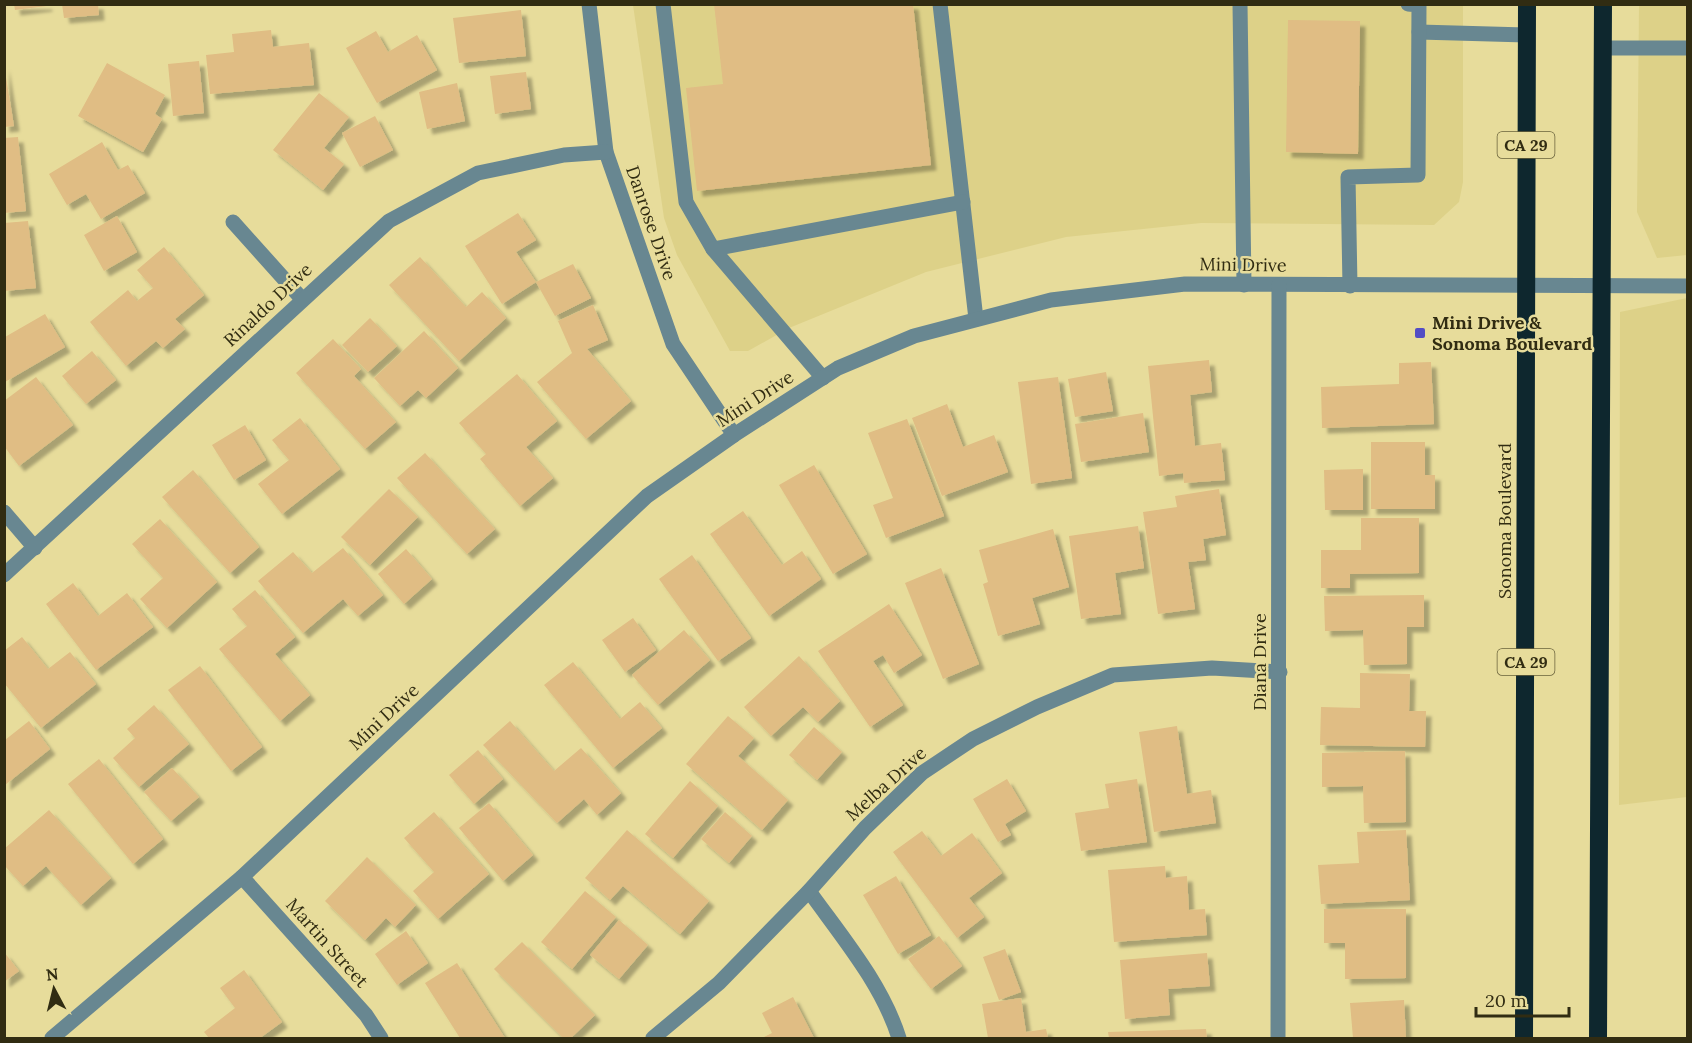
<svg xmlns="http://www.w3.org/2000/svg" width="1692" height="1043" font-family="Lora,serif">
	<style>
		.built { fill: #ddd188 }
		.building { fill: #e0bd84; filter: url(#shadow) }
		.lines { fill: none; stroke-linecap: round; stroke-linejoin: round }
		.minor { stroke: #688791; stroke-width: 15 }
		.highway { stroke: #0e272e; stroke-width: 18 }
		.poi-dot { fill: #534dc4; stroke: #e7dc9b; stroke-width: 2 }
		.labels { text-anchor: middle; stroke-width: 5; stroke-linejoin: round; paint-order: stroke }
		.shield { fill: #e7dc9b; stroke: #68613b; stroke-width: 1.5 }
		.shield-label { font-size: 16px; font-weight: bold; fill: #312c12 }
		.street-label { font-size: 18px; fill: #312c12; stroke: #e7dc9b }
		.poi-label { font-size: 18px; font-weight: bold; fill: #312c12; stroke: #e7dc9b; text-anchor: start }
	</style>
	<defs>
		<filter id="shadow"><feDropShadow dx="5.5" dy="5.5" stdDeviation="1.5" flood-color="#0004"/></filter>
	</defs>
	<rect width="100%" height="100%" fill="#e7dc9b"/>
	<g class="built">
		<polygon points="633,5 1463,5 1463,182 1459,202 1434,225 1201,223 1066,237 926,272 789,328 748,351 730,351 677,255 664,218"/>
		<polygon points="1639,5 1687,5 1687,255 1657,258 1637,212"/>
		<polygon points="1687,298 1687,797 1619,805 1620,312"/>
	</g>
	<g class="building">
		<polygon points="14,4 47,4 47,6 15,10"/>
		<polygon points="62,4 98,4 99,15 64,18"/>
		<polygon points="714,4 913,4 931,165 697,191 686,88 723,84"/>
		<polygon points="521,10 526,56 459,63 453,18"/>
		<polygon points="1288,20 1360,21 1358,154 1286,152"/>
		<polygon points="271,30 273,47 309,43 314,85 210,94 206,55 234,52 232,34"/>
		<polygon points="376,31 388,52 417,35 437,70 377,103 346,48"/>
		<polygon points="199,61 204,113 173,116 168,64"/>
		<polygon points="107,63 165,95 155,114 162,119 143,152 78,116"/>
		<polygon points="4,65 14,126 4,127"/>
		<polygon points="526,72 531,109 495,114 490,76"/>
		<polygon points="457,83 465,121 427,129 419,92"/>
		<polygon points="319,93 349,117 324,148 344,164 323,190 273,150"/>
		<polygon points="375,116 393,150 360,167 342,133"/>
		<polygon points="18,137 26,211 4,213 4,138"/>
		<polygon points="102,142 118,170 128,165 145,193 101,219 86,194 67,205 49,174"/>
		<polygon points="518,213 536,240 516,252 536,282 502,304 465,246"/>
		<polygon points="117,216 137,252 104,271 84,235"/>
		<polygon points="28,221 36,288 4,291 4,223"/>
		<polygon points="164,247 204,295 175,319 185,329 163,348 156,341 126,366 90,322 128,290 137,301 153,288 137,270"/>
		<polygon points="420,257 466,307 482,292 506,318 459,361 389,285"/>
		<polygon points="573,264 591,298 555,316 536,282"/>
		<polygon points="593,305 608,340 587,349 631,401 586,439 537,382 572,353 558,321"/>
		<polygon points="45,314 65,347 5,382 5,337"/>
		<polygon points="370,318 397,346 368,372 342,345"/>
		<polygon points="424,331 458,368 426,398 418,390 400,406 374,378"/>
		<polygon points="333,339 361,369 354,376 396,422 365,449 296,373"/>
		<polygon points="92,351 116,380 86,404 62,376"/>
		<polygon points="1209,360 1212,392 1190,395 1195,446 1221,443 1225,480 1184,483 1183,473 1159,476 1148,366"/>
		<polygon points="1431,362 1434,424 1322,428 1321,387 1399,384 1399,363"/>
		<polygon points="1106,372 1113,411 1075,417 1068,379"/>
		<polygon points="517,374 557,421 526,447 553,478 520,506 480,459 486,454 459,423"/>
		<polygon points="36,377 73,425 19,466 4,446 4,401"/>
		<polygon points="1058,377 1072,478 1031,484 1018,382"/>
		<polygon points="947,404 963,447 994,435 1008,472 942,496 912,418"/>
		<polygon points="1143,413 1149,452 1081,462 1075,424"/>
		<polygon points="300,418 340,469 282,514 258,484 289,460 272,440"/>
		<polygon points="907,419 944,516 886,538 873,505 893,498 868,433"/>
		<polygon points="245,425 266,460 234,480 212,445"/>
		<polygon points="1371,442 1425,442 1425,475 1435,475 1435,509 1371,509"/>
		<polygon points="425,453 495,529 467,554 397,478"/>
		<polygon points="814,465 867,554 833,574 779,485"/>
		<polygon points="1363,469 1363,510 1325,510 1324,470"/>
		<polygon points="193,470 259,547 230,573 162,497"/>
		<polygon points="389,489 418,517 370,565 341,537"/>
		<polygon points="1219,489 1226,535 1203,539 1206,560 1188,562 1195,609 1158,614 1143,512 1177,507 1175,496"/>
		<polygon points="743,511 782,565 802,551 821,579 769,616 710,534"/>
		<polygon points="1361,518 1419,518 1419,573 1350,574 1350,588 1321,588 1321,550 1361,550"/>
		<polygon points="160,519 217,582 167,628 140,599 163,578 132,544"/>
		<polygon points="1138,526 1144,568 1115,573 1121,614 1081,619 1069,536"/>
		<polygon points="1053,529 1069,587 1032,598 1040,624 998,636 983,584 988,582 979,550"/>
		<polygon points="343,548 383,595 358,616 343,599 303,633 258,581 293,552 312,573"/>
		<polygon points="406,549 432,579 404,604 378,574"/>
		<polygon points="692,555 751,638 718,661 659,579"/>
		<polygon points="941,568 979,664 943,679 905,583"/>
		<polygon points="73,583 98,616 127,593 153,627 96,670 46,604"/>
		<polygon points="255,590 295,637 275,654 310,695 280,721 219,649 247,626 232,609"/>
		<polygon points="1424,595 1424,627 1407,627 1407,664 1364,665 1363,630 1325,631 1324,596"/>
		<polygon points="889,604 922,655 894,673 883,655 873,661 903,705 870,727 818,651"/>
		<polygon points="633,618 656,650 625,672 602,640"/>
		<polygon points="684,630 710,660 658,705 632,675"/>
		<polygon points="22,637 48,669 70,652 96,684 41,728 4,683 4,651"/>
		<polygon points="799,656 840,701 818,722 803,707 771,736 744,707"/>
		<polygon points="573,662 620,719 640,702 662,728 613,768 544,685"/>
		<polygon points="200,666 262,747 231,771 168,690"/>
		<polygon points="1360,673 1410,674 1409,711 1426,711 1425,747 1320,745 1321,707 1360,708"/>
		<polygon points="154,705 189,744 139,787 113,758 135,738 127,729"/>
		<polygon points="728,716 754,738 738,756 788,800 762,830 686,764"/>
		<polygon points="29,721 50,749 5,785 5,740"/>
		<polygon points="510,721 554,771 581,748 621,793 597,815 584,799 557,823 483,745"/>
		<polygon points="1177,726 1187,794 1211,790 1216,823 1154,832 1139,732"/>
		<polygon points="814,727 842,752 817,780 789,755"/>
		<polygon points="478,750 503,779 474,804 449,775"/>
		<polygon points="1405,751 1406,822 1364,823 1363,786 1322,787 1322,753"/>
		<polygon points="99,759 163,839 133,864 68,784"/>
		<polygon points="172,768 199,797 171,821 144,792"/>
		<polygon points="1007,779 1026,811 1005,824 1011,835 998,842 973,799"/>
		<polygon points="1137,779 1147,842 1081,851 1075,813 1109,808 1105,784"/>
		<polygon points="690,781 718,806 673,858 645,834"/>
		<polygon points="489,803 533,855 503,881 459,828"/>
		<polygon points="49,810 111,878 81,905 46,866 23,886 4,865 4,849"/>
		<polygon points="434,812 489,874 438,919 413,891 434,872 404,838"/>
		<polygon points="725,812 752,836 729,863 701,839"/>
		<polygon points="627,830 709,901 680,934 623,886 610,900 585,878"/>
		<polygon points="1406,830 1410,900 1321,904 1318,865 1359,863 1357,832"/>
		<polygon points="922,831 941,856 972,833 1002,873 969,898 984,917 957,938 893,852"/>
		<polygon points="367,857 416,905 395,927 386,918 365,940 325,901"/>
		<polygon points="1165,866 1166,878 1187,876 1189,910 1205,909 1207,935 1114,942 1108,870"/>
		<polygon points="896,876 931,935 898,954 863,895"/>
		<polygon points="585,891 616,917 572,969 541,942"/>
		<polygon points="1324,909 1406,909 1406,978 1345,979 1345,943 1324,943"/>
		<polygon points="619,920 648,945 619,979 590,955"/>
		<polygon points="406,931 428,963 397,985 375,954"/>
		<polygon points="939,936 962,966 931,989 908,959"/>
		<polygon points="522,942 595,1015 571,1038 563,1038 494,969"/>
		<polygon points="1005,949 1021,992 999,1000 983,957"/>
		<polygon points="4,952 19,971 4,982"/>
		<polygon points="1207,953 1210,986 1168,989 1170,1015 1125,1019 1120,960"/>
		<polygon points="457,963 505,1038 460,1038 425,983"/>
		<polygon points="244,970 282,1022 260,1038 209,1038 204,1032 235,1008 220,988"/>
		<polygon points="793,997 814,1038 762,1038 772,1033 762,1013"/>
		<polygon points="1021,998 1026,1032 1046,1029 1048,1038 988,1038 982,1004"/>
		<polygon points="1404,1000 1406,1038 1353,1038 1350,1003"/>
		<polygon points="1206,1029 1207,1038 1109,1038 1108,1032"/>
	</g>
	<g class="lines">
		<g class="minor">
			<polyline points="589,4 606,152 673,344 734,435"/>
			<polyline points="663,4 686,202 713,249"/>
			<polyline points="940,4 976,319"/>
			<polyline points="1240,4 1244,285"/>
			<polyline points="1419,32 1527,35"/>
			<polyline points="1603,48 1688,48"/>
			<polyline points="233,222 302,299"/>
			<polyline points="1350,286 1348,177 1418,175 1419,5 1408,4"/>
			<polyline points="823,378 713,249 963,202"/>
			<polyline points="4,512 35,548"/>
			<polyline points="4,575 389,221 478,173 564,155 606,152"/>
			<polyline points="242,877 366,1015 381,1038"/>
			<path d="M809 891C842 937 882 984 899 1038"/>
			<polyline points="52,1038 242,877 647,496 734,435 838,368 914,336 1051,300 1185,284 1688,286"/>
			<polyline points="653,1038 719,983 809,891 865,828 922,773 973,739 1037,707 1113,675 1212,668 1280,672"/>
			<polyline points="1278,1038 1279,285"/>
		</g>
		<g class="highway">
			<polyline points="1524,1038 1527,4"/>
			<polyline points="1598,1038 1603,4"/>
		</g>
	</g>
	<rect class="poi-dot" x="1414" y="327" width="12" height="12" rx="3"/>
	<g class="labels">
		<g class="shield">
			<rect x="1497.5" y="132" width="57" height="26" rx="4.5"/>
			<rect x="1497.5" y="649" width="57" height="26" rx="4.5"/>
		</g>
		<g class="shield-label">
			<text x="1526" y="151">CA 29</text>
			<text x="1526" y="668">CA 29</text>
		</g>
		<g class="street-label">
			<text transform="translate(651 223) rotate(71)" y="6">Danrose Drive</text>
			<text transform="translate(1243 265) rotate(1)" y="6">Mini Drive</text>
			<text transform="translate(268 305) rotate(-43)" y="6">Rinaldo Drive</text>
			<text transform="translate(755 399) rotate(-33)" y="6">Mini Drive</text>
			<text transform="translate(1505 521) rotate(-90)" y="6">Sonoma Boulevard</text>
			<text transform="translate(1260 662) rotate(-90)" y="6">Diana Drive</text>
			<text transform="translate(384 717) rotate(-43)" y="6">Mini Drive</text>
			<text transform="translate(886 784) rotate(-42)" y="6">Melba Drive</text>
			<text transform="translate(327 943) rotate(48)" y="6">Martin Street</text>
		</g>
		<g class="poi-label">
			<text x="1432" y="329">Mini Drive &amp;<tspan x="1432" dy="21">Sonoma Boulevard</tspan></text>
		</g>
	</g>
	<rect width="1692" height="1043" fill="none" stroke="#312c12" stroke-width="12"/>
	<g transform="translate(54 989) rotate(353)" stroke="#e7dc9b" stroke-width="4.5" paint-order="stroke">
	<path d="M0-4.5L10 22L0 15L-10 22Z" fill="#312c12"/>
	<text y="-9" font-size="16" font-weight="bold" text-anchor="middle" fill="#312c12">N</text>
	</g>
	<path d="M1476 1007v9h93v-9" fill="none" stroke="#312c12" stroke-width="3"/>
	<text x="1485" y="1007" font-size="18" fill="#312c12" stroke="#e7dc9b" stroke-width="4.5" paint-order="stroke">20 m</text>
</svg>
